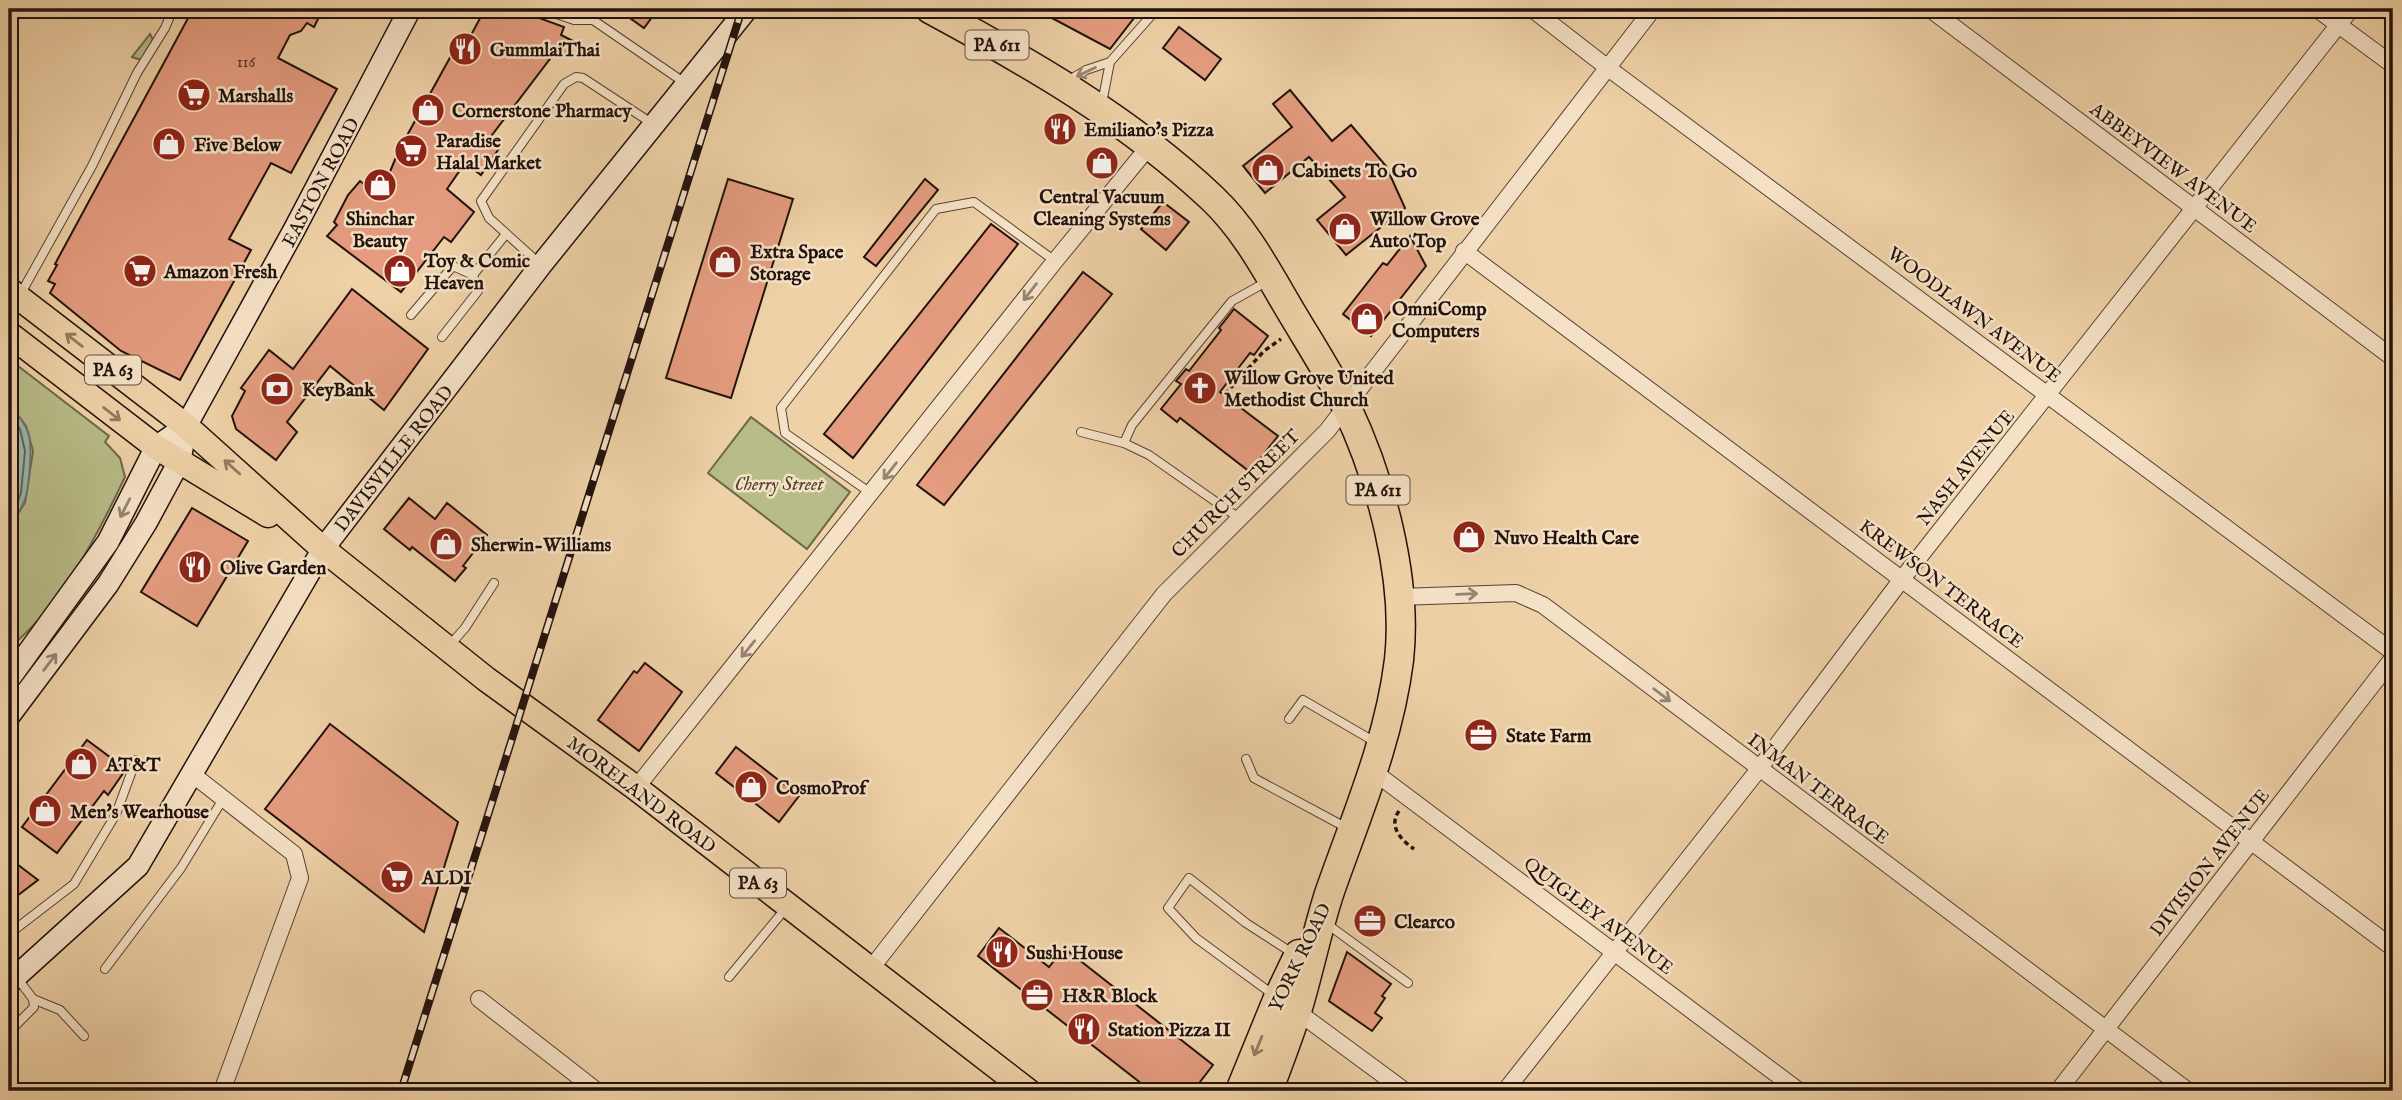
<svg xmlns="http://www.w3.org/2000/svg" width="2402" height="1100" font-family="'IM FELL English',serif">
	<style>
		.green { fill: #b7bc88; stroke: #6c674a; stroke-width: 2 }
		.water { fill: #9bb6ae; stroke: #6a746d; stroke-width: 2 }
		.lines { fill: none; stroke-linecap: round; stroke-linejoin: round }
		.shore { stroke: #5e645d; stroke-width: 2 }
		.building { fill: #e59c80; stroke: #21120c; stroke-width: 2 }
		.lane-casing { stroke: #544233; stroke-width: 10 }
		.street-casing { stroke: #544233; stroke-width: 18 }
		.secondary-casing { stroke: #21120c; stroke-width: 24 }
		.primary-casing { stroke: #21120c; stroke-width: 27 }
		.highway-casing { stroke: #21120c; stroke-width: 31 }
		.path { stroke: #21120c; stroke-width: 3.5; stroke-dasharray: 5 3.5; stroke-linecap: butt }
		.lane { stroke: #f5e1c6; stroke-width: 8 }
		.street { stroke: #f5e1c6; stroke-width: 16 }
		.secondary { stroke: #f5e1c6; stroke-width: 21 }
		.primary { stroke: #efd1a7; stroke-width: 24 }
		.highway { stroke: #efd1a7; stroke-width: 28 }
		.rail-casing { stroke: #21120c; stroke-width: 8 }
		.rail { stroke: #f5e1c6; stroke-width: 5; stroke-dasharray: 16; stroke-linecap: butt }
		.oneway { stroke: #968472 }
		.oneway2 { stroke: #927b61 }
		.labels { text-anchor: middle; stroke-width: 5; stroke-linejoin: round; paint-order: stroke }
		.number-label { font-size: 16px; fill: #523429 }
		.shield { fill: #f5e1c6; stroke: #615044; stroke-width: 2 }
		.shield-label { font-size: 18px; font-weight: bold; fill: #21120c }
		.poi-label { font-size: 19px; font-weight: bold; fill: #21120c; stroke: #f5e1c6; text-anchor: start }
		.street-label { font-size: 19px; fill: #21120c; stroke: #f5e1c6 }
		.park-label { font-size: 19px; font-style: italic; fill: #4e4531; stroke: #f5e1c6 }
	</style>
	<rect width="100%" height="100%" fill="#efd1a7"/>
	<filter id="stains"><feTurbulence type="fractalNoise" baseFrequency=".00286" numOctaves="4"/><feColorMatrix values="0 0 0 0 .2 0 0 0 0 .09 0 0 0 0 .02 0 0 0 .5 -.17"/></filter>
	<radialGradient id="worn" r=".72"><stop offset=".6" stop-color="#630" stop-opacity="0"/><stop offset="1" stop-color="#630" stop-opacity=".3"/></radialGradient>
	<g class="green">
		<polygon points="150,34 153,40 141,60 132,57"/>
		<path d="M9 359 109 436 105 442 120 458 125 477C96 538 62 605 9 648V527L25 503 33 451 26 426 9 405Z"/>
		<polygon points="751,417 850,492 807,549 708,473"/>
	</g>
	<path class="water" d="M9 405C30 427 32 436 30 465 28 494 27 503 9 527Z"/>
	<g class="lines">
		<g class="shore">
			<polyline points="9,416 20,429 25,451 21,493 18,501 9,514"/>
			<path d="M9 429C19 445 17 482 9 499"/>
		</g>
	</g>
	<g class="building">
		<polygon points="193,9 323,9 314,27 307,23 301,31 290,35 278,58 337,89 291,173 271,163 229,239 251,250 180,380 121,351 50,293 55,284 48,281 57,265 55,264"/>
		<polygon points="485,9 515,9 564,27 561,35 573,41 566,55 556,51 489,139 500,147 481,175 465,163 447,189 474,212 451,242 444,237 401,292 327,236 337,225 334,222 348,195 360,181 368,187 379,172 387,179 399,150 463,34 470,37"/>
		<polygon points="617,9 658,9 644,28"/>
		<polygon points="1035,9 1141,9 1110,49"/>
		<polygon points="1179,27 1221,59 1205,80 1163,48"/>
		<polygon points="1290,90 1332,141 1351,125 1386,166 1405,208 1346,255 1317,220 1345,197 1309,157 1265,193 1243,166 1292,127 1273,104"/>
		<polygon points="728,179 793,199 731,398 666,378"/>
		<polygon points="925,179 938,190 876,266 864,257"/>
		<polygon points="1163,202 1189,222 1166,250 1141,229"/>
		<polygon points="991,224 1018,244 853,458 824,434"/>
		<polygon points="1410,236 1426,266 1371,336 1343,314 1383,263 1387,265"/>
		<polygon points="1083,272 1112,294 944,505 917,485"/>
		<polygon points="352,289 428,349 384,410 330,366 287,422 297,432 276,460 236,429 232,416 245,391 241,388 269,350 293,369"/>
		<polygon points="1234,309 1268,336 1254,355 1250,353 1220,392 1278,436 1250,472 1180,418 1177,422 1161,409 1181,384 1176,381 1186,369 1189,371 1221,330 1219,328"/>
		<polygon points="409,498 435,519 447,503 487,535 463,566 466,568 455,581 412,547 410,550 384,529"/>
		<polygon points="192,508 248,541 197,626 141,592"/>
		<polygon points="645,663 682,692 639,751 598,720 634,671 637,673"/>
		<polygon points="330,724 458,822 424,932 265,809"/>
		<polygon points="87,740 126,769 108,795 104,791 57,853 22,827"/>
		<polygon points="736,747 799,796 779,822 716,773"/>
		<polygon points="9,858 38,880 9,902"/>
		<polygon points="999,928 1049,967 1064,948 1213,1065 1193,1091 1151,1091 978,956"/>
		<polygon points="1347,952 1391,984 1382,996 1385,998 1375,1013 1382,1018 1372,1031 1329,1001"/>
	</g>
	<g class="lines">
		<defs>
			<g id="lane">
				<polyline points="542,9 574,20 593,20 685,83"/>
				<polyline points="1066,82 1086,70 1110,62 1157,9"/>
				<polyline points="1102,103 1110,62"/>
				<polyline points="541,265 489,218 481,201 564,84 576,77 583,78 653,124"/>
				<polyline points="20,295 92,166 137,73 165,28 173,9"/>
				<polyline points="411,315 453,266 473,275 506,234"/>
				<polyline points="442,337 478,291 473,275"/>
				<polyline points="1081,432 1124,443 1149,455 1239,518"/>
				<polyline points="1124,443 1132,425 1232,301 1268,281"/>
				<polyline points="872,494 785,433 781,408 936,209 974,202 1055,261"/>
				<polyline points="449,646 465,628 494,583"/>
				<polyline points="1289,719 1303,700 1377,743"/>
				<polyline points="1246,759 1254,778 1347,828"/>
				<polyline points="1327,924 1408,983"/>
				<polyline points="9,934 74,884 116,814 136,760"/>
				<polyline points="105,969 181,868 223,799"/>
				<polyline points="729,977 786,908"/>
				<polyline points="1275,996 1196,938 1168,908 1189,878 1246,923 1294,954"/>
				<polyline points="33,999 60,1010 84,1036"/>
				<polyline points="9,1032 34,1007 33,999 18,979"/>
			</g>
			<g id="street">
				<polyline points="1532,9 1608,68 2393,652"/>
				<polyline points="1930,9 2393,358"/>
				<polyline points="2317,9 2393,65"/>
				<polyline points="1464,251 2393,948"/>
				<polyline points="1399,597 1516,593 1543,605 2188,1091"/>
				<polyline points="1374,772 1799,1091"/>
				<polyline points="192,774 294,854 300,878 222,1091"/>
				<polyline points="636,788 1055,261 1151,144"/>
				<polyline points="869,971 1164,594 1327,431 1653,9"/>
				<polyline points="479,999 597,1091"/>
				<polyline points="1291,1007 1405,1091"/>
				<polyline points="1505,1091 1759,769 1902,579 2351,9"/>
				<polyline points="2058,1091 2393,658"/>
			</g>
			<g id="secondary">
				<polyline points="9,679 108,542 156,447 186,426"/>
				<polyline points="9,716 108,584 146,523 180,460 186,426 294,230 410,9"/>
				<polyline points="9,983 138,866 323,549 541,265 747,9"/>
			</g>
			<g id="primary">
				<polyline points="9,290 186,426 323,549 486,679 636,788 1028,1091"/>
				<polyline points="9,334 156,447 268,515"/>
			</g>
			<g id="highway">
				<path d="M930 9C1030 63 1128 119 1212 198 1245 229 1267 271 1290 310 1309 342 1329 373 1346 406 1381 479 1408 579 1399 660 1389 741 1357 814 1330 891 1317 930 1309 972 1297 1011 1288 1038 1278 1065 1268 1091"/>
				<polyline points="1240,1091 1278,998 1299,954"/>
			</g>
		</defs>
		<use href="#lane" class="lane-casing"/>
		<use href="#street" class="street-casing"/>
		<use href="#secondary" class="secondary-casing"/>
		<use href="#primary" class="primary-casing"/>
		<use href="#highway" class="highway-casing"/>
		<g class="path">
			<polyline points="1225,394 1264,351 1281,339"/>
			<path d="M1399 811C1388 826 1401 840 1414 849"/>
		</g>
		<use href="#lane" class="lane"/>
		<use href="#street" class="street"/>
		<use href="#secondary" class="secondary"/>
		<use href="#primary" class="primary"/>
		<use href="#highway" class="highway"/>
		<defs>
			<polyline id="rail" points="401,1091 742,9"/>
		</defs>
		<use href="#rail" class="rail-casing"/>
		<use href="#rail" class="rail"/>
	</g>
	<defs><path id="oneway-shaft" d="M-6 0H5M1.5-3L5.5 0L1.5 3" fill="none" stroke-width="1.6" stroke-linecap="round" stroke-linejoin="round" transform="scale(1.75)"/></defs>
	<g class="oneway">
		<use href="#oneway-shaft" transform="translate(1086 72) rotate(154)"/>
		<use href="#oneway-shaft" transform="translate(1030 292) rotate(128)"/>
		<use href="#oneway-shaft" transform="translate(890 471) rotate(128)"/>
		<use href="#oneway-shaft" transform="translate(125 508) rotate(117)"/>
		<use href="#oneway-shaft" transform="translate(1467 594) rotate(-2)"/>
		<use href="#oneway-shaft" transform="translate(748 649) rotate(129)"/>
		<use href="#oneway-shaft" transform="translate(50 662) rotate(-53)"/>
		<use href="#oneway-shaft" transform="translate(1662 695) rotate(37)"/>
	</g>
	<g class="oneway2">
		<use href="#oneway-shaft" transform="translate(74 340) rotate(-142)"/>
		<use href="#oneway-shaft" transform="translate(112 414) rotate(38)"/>
		<use href="#oneway-shaft" transform="translate(232 467) rotate(-138)"/>
		<use href="#oneway-shaft" transform="translate(1258 1046) rotate(112)"/>
	</g>
	<defs>
		<symbol id="restaurant-disc" viewBox="-11 -11 22 22"><circle r="9.5" fill="#8f2418" stroke="#f5e1c6"/><path d="M-5-6h1v4h1v-4h1v4h1v-4h1v5L-1.5 .5V6h-2V.5L-5-1ZM5-6V6H3V1.5H1.5Q1.5-4 5-6Z" fill="#fff"/></symbol>
		<symbol id="supermarket-disc" viewBox="-11 -11 22 22"><circle r="9.5" fill="#8f2418" stroke="#f5e1c6"/><path d="M-6-5.5h2.5l.6 2H6L4.5 2H-2.5L-4.4-4H-6ZM-1.5 3.2a1.3 1.3 0 1 0 .1 0ZM3 3.2a1.3 1.3 0 1 0 .1 0Z" fill="#fff"/></symbol>
		<symbol id="shop-disc" viewBox="-11 -11 22 22"><circle r="9.5" fill="#8f2418" stroke="#f5e1c6"/><path d="M-5-2.5h2.3a2.7 3.5 0 0 1 5.4 0H5L5.5 6h-11ZM-1.5-2.5h3a1.5 2.3 0 0 0-3 0Z" fill="#fff"/></symbol>
		<symbol id="church-disc" viewBox="-11 -11 22 22"><circle r="9.5" fill="#8f2418" stroke="#f5e1c6"/><path d="M-1.2-6h2.4v3.5h3.3v2.4h-3.3V6h-2.4V-.1h-3.3v-2.4h3.3Z" fill="#fff"/></symbol>
		<symbol id="bank-disc" viewBox="-11 -11 22 22"><circle r="9.5" fill="#8f2418" stroke="#f5e1c6"/><path d="M-6-4H6V4H-6ZM0-2.3a2.3 2.3 0 1 0 0 4.6a2.3 2.3 0 1 0 0-4.6Z" fill="#fff"/></symbol>
		<symbol id="office-disc" viewBox="-11 -11 22 22"><circle r="9.5" fill="#8f2418" stroke="#f5e1c6"/><path d="M-6-3h4V-5.5h4V-3h4V5H-6ZM-1-4.5V-3h2v-1.5ZM-6 0V1H6V0Z" fill="#fff"/></symbol>
	</defs>
	<g fill-rule="evenodd">
		<use href="#restaurant-disc" x="446" y="30" width="38" height="38"/>
		<use href="#supermarket-disc" x="175" y="76" width="38" height="38"/>
		<use href="#shop-disc" x="409" y="91" width="38" height="38"/>
		<use href="#restaurant-disc" x="1041" y="110" width="38" height="38"/>
		<use href="#shop-disc" x="150" y="125" width="38" height="38"/>
		<use href="#supermarket-disc" x="392" y="132" width="38" height="38"/>
		<use href="#shop-disc" x="1083" y="144" width="38" height="38"/>
		<use href="#shop-disc" x="1249" y="151" width="38" height="38"/>
		<use href="#shop-disc" x="361" y="166" width="38" height="38"/>
		<use href="#shop-disc" x="1326" y="210" width="38" height="38"/>
		<use href="#shop-disc" x="706" y="243" width="38" height="38"/>
		<use href="#supermarket-disc" x="121" y="252" width="38" height="38"/>
		<use href="#shop-disc" x="381" y="252" width="38" height="38"/>
		<use href="#shop-disc" x="1348" y="300" width="38" height="38"/>
		<use href="#church-disc" x="1181" y="369" width="38" height="38"/>
		<use href="#bank-disc" x="258" y="370" width="38" height="38"/>
		<use href="#shop-disc" x="1450" y="518" width="38" height="38"/>
		<use href="#shop-disc" x="427" y="525" width="38" height="38"/>
		<use href="#restaurant-disc" x="176" y="548" width="38" height="38"/>
		<use href="#office-disc" x="1462" y="716" width="38" height="38"/>
		<use href="#shop-disc" x="62" y="745" width="38" height="38"/>
		<use href="#shop-disc" x="732" y="768" width="38" height="38"/>
		<use href="#shop-disc" x="26" y="792" width="38" height="38"/>
		<use href="#supermarket-disc" x="378" y="858" width="38" height="38"/>
		<use href="#office-disc" x="1351" y="902" width="38" height="38"/>
		<use href="#restaurant-disc" x="983" y="933" width="38" height="38"/>
		<use href="#office-disc" x="1018" y="976" width="38" height="38"/>
		<use href="#restaurant-disc" x="1065" y="1010" width="38" height="38"/>
	</g>
	<g class="labels">
		<g class="number-label">
			<text x="246" y="67">116</text>
		</g>
		<g class="shield">
			<rect x="965.5" y="30.5" width="63" height="29" rx="5"/>
			<rect x="85" y="355.5" width="56" height="29" rx="5"/>
			<rect x="1346.5" y="475.5" width="63" height="29" rx="5"/>
			<rect x="730" y="868.5" width="56" height="29" rx="5"/>
		</g>
		<g class="shield-label">
			<text x="997" y="51">PA 611</text>
			<text x="113" y="376">PA 63</text>
			<text x="1378" y="496">PA 611</text>
			<text x="758" y="889">PA 63</text>
		</g>
		<g class="poi-label">
			<text x="490" y="56">GummlaiThai</text>
			<text x="218" y="102">Marshalls</text>
			<text x="452" y="117">Cornerstone Pharmacy</text>
			<text x="1084" y="136">Emiliano's Pizza</text>
			<text x="436" y="147">Paradise<tspan x="436" dy="22">Halal Market</tspan></text>
			<text x="194" y="151">Five Below</text>
			<text x="1292" y="177">Cabinets To Go</text>
			<text x="1102" y="203" text-anchor="middle">Central Vacuum<tspan x="1102" dy="22">Cleaning Systems</tspan></text>
			<text x="380" y="225" text-anchor="middle">Shinchar<tspan x="380" dy="22">Beauty</tspan></text>
			<text x="1370" y="225">Willow Grove<tspan x="1370" dy="22">Auto Top</tspan></text>
			<text x="750" y="258">Extra Space<tspan x="750" dy="22">Storage</tspan></text>
			<text x="424" y="267">Toy &amp; Comic<tspan x="424" dy="22">Heaven</tspan></text>
			<text x="164" y="278">Amazon Fresh</text>
			<text x="1392" y="315">OmniComp<tspan x="1392" dy="22">Computers</tspan></text>
			<text x="1224" y="384">Willow Grove United<tspan x="1224" dy="22">Methodist Church</tspan></text>
			<text x="302" y="396">KeyBank</text>
			<text x="1494" y="544">Nuvo Health Care</text>
			<text x="471" y="551">Sherwin-Williams</text>
			<text x="220" y="574">Olive Garden</text>
			<text x="1506" y="742">State Farm</text>
			<text x="106" y="771">AT&amp;T</text>
			<text x="776" y="794">CosmoProf</text>
			<text x="70" y="818">Men's Wearhouse</text>
			<text x="422" y="884">ALDI</text>
			<text x="1394" y="928">Clearco</text>
			<text x="1026" y="959">Sushi House</text>
			<text x="1062" y="1002">H&amp;R Block</text>
			<text x="1108" y="1036">Station Pizza II</text>
		</g>
		<g class="street-label">
			<text transform="translate(2174 167) rotate(37)" y="7">ABBEYVIEW AVENUE</text>
			<text transform="translate(320 182) rotate(-62)" y="7">EASTON ROAD</text>
			<text transform="translate(1975 314) rotate(37)" y="7">WOODLAWN AVENUE</text>
			<text transform="translate(393 458) rotate(-52)" y="7">DAVISVILLE ROAD</text>
			<text transform="translate(1965 467) rotate(-51)" y="7">NASH AVENUE</text>
			<text transform="translate(1235 493) rotate(-45)" y="7">CHURCH STREET</text>
			<text transform="translate(1942 583) rotate(37)" y="7">KREWSON TERRACE</text>
			<text transform="translate(1819 788) rotate(37)" y="7">INMAN TERRACE</text>
			<text transform="translate(642 794) rotate(37)" y="7">MORELAND ROAD</text>
			<text transform="translate(2209 862) rotate(-52)" y="7">DIVISION AVENUE</text>
			<text transform="translate(1599 915) rotate(37)" y="7">QUIGLEY AVENUE</text>
			<text transform="translate(1299 957) rotate(-64)" y="7">YORK ROAD</text>
		</g>
		<g class="park-label">
			<text x="779" y="490">Cherry Street</text>
		</g>
	</g>
	<rect width="2402" height="1100" fill="none" stroke="#efd1a7" stroke-width="35"/>
	<rect x="10" y="10" width="2381" height="1079" fill="none" stroke="#21120c" stroke-width="3.5"/>
	<rect x="18" y="18" width="2367" height="1065" fill="none" stroke="#21120c" stroke-width="2"/>
	<rect width="100%" height="100%" filter="url(#stains)"/>
	<rect width="100%" height="100%" fill="url(#worn)"/>
</svg>
